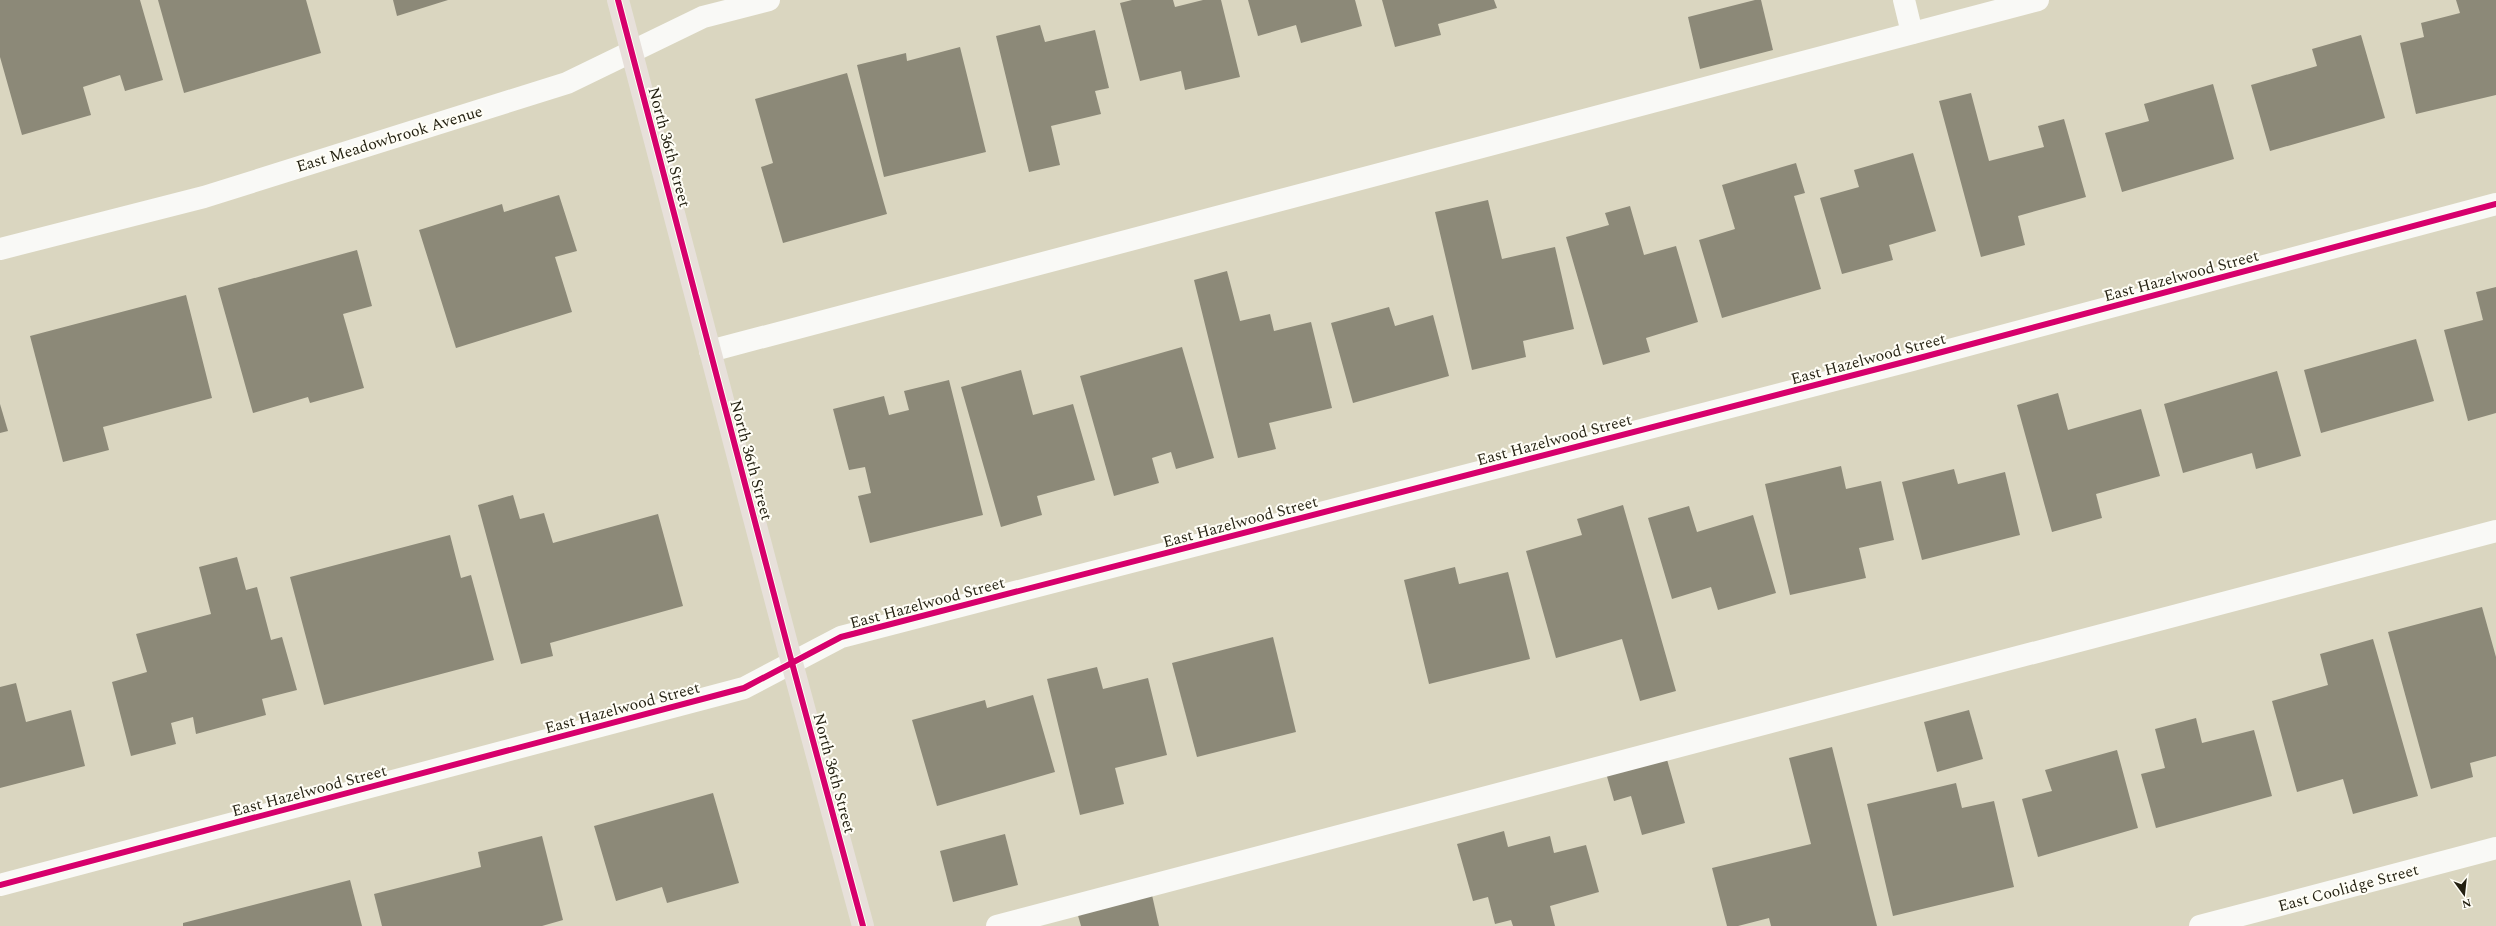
<svg xmlns="http://www.w3.org/2000/svg" width="2496" height="926" font-family="Spectral,serif">
	<style>
		.building { fill: #8c8978 }
		.lines { fill: none; stroke-linecap: round; stroke-linejoin: round }
		.minor { stroke: #f9f9f6; stroke-width: 22 }
		.major { stroke: #e7e0da; stroke-width: 22 }
		.cycleway-casing { stroke: #fffef6; stroke-width: 8 }
		.cycleway { stroke: #d6006c; stroke-width: 6 }
		.labels { text-anchor: middle; stroke-width: 4; stroke-linejoin: round; paint-order: stroke }
		.street-label { font-size: 16px; fill: #221f10; stroke: #fffef6 }
	</style>
	<rect width="100%" height="100%" fill="#dad6c0"/>
	<g class="building">
		<polygon points="0,0 140,0 163,80 125,91 120,75 83,87 91,115 22,135 0,57"/>
		<polygon points="158,0 306,0 321,53 184,93"/>
		<polygon points="393,0 448,0 397,16"/>
		<polygon points="1132,0 1173,0 1175,7 1203,0 1221,0 1240,77 1185,90 1181,71 1140,81 1120,3"/>
		<polygon points="1248,0 1355,0 1362,26 1301,43 1296,25 1258,36"/>
		<polygon points="1382,0 1494,0 1497,8 1438,24 1441,35 1395,47"/>
		<polygon points="1755,0 1761,0 1773,50 1700,69 1688,17"/>
		<polygon points="2456,0 2496,0 2496,95 2416,114 2400,43 2424,37 2421,23 2460,13"/>
		<polygon points="1040,25 1045,42 1095,30 1109,88 1095,91 1101,114 1051,126 1060,165 1029,172 996,36"/>
		<polygon points="2361,35 2385,118 2270,151 2251,85 2317,66 2312,49"/>
		<polygon points="960,47 986,152 884,177 857,65 906,53 907,61"/>
		<polygon points="847,73 887,214 783,243 761,167 773,163 755,99"/>
		<polygon points="2213,84 2234,159 2122,192 2105,133 2149,121 2144,104"/>
		<polygon points="1971,93 1989,161 2044,147 2038,126 2064,119 2086,197 2018,216 2025,245 1981,257 1939,101"/>
		<polygon points="1913,153 1936,231 1889,245 1893,260 1842,274 1820,198 1859,187 1854,170"/>
		<polygon points="1796,163 1805,193 1794,196 1821,289 1722,318 1699,240 1735,229 1722,185"/>
		<polygon points="559,195 577,251 555,257 572,312 456,348 419,230 502,204 504,212"/>
		<polygon points="1488,200 1502,259 1555,247 1574,329 1523,341 1526,357 1472,370 1435,212"/>
		<polygon points="1630,206 1644,255 1676,246 1698,322 1646,338 1650,352 1603,365 1566,237 1609,225 1605,213"/>
		<polygon points="357,250 372,306 343,314 364,388 310,403 308,397 253,413 218,288"/>
		<polygon points="1227,271 1240,321 1270,314 1274,331 1311,322 1332,408 1269,423 1276,449 1238,458 1194,280"/>
		<polygon points="2496,287 2496,413 2468,421 2444,330 2483,320 2476,292"/>
		<polygon points="186,295 212,398 103,427 109,450 63,462 30,336"/>
		<polygon points="1389,307 1395,326 1433,315 1449,376 1353,403 1331,323"/>
		<polygon points="2416,339 2434,401 2321,433 2304,370"/>
		<polygon points="1182,347 1214,458 1176,469 1171,452 1152,458 1159,483 1114,496 1080,376"/>
		<polygon points="1021,370 1033,415 1073,404 1095,480 1037,496 1042,515 1001,527 961,387"/>
		<polygon points="2277,371 2301,456 2256,469 2252,453 2183,473 2164,404"/>
		<polygon points="949,380 983,515 870,543 858,496 871,493 865,467 849,470 833,409 884,396 889,415 909,410 904,391"/>
		<polygon points="2058,393 2068,430 2141,409 2160,476 2096,494 2102,518 2052,532 2017,405"/>
		<polygon points="0,404 8,431 0,433"/>
		<polygon points="1841,466 1846,489 1881,481 1894,540 1859,548 1866,578 1790,595 1765,484"/>
		<polygon points="1954,469 1958,484 2005,472 2020,535 1922,560 1902,482"/>
		<polygon points="513,495 520,519 544,513 553,543 658,514 683,606 550,643 553,656 521,664 478,505"/>
		<polygon points="1623,505 1676,691 1640,701 1622,639 1556,658 1526,551 1582,535 1577,519"/>
		<polygon points="1689,506 1697,532 1753,515 1776,593 1718,610 1711,587 1672,599 1648,518"/>
		<polygon points="450,535 461,578 471,575 494,660 324,705 290,577"/>
		<polygon points="237,557 246,590 257,587 271,640 282,637 297,690 262,699 266,715 196,734 193,717 171,723 176,744 131,756 112,682 147,672 136,634 211,614 199,567"/>
		<polygon points="1455,567 1459,584 1508,572 1530,659 1429,684 1404,580"/>
		<polygon points="2482,607 2496,657 2496,756 2470,763 2473,777 2431,789 2388,632"/>
		<polygon points="1273,637 1296,732 1197,757 1172,663"/>
		<polygon points="2373,639 2418,796 2353,814 2343,779 2297,792 2272,701 2328,685 2320,654"/>
		<polygon points="1097,667 1103,689 1148,678 1167,755 1115,768 1124,804 1080,815 1047,679"/>
		<polygon points="16,683 26,722 71,710 85,766 0,788 0,687"/>
		<polygon points="1033,695 1055,772 937,806 912,720 985,700 987,708"/>
		<polygon points="1969,710 1983,759 1937,772 1924,722"/>
		<polygon points="2196,718 2202,743 2254,730 2272,796 2156,828 2141,774 2165,768 2155,729"/>
		<polygon points="1832,747 1877,926 1771,926 1769,918 1738,926 1727,926 1712,868 1811,844 1789,758"/>
		<polygon points="2117,750 2138,828 2038,857 2022,799 2052,791 2045,770"/>
		<polygon points="1666,756 1685,823 1642,835 1631,796 1614,801 1606,773"/>
		<polygon points="1956,783 1962,808 1994,801 2014,887 1893,916 1867,804"/>
		<polygon points="713,793 739,883 667,903 662,887 616,901 594,826"/>
		<polygon points="1504,831 1508,847 1550,836 1554,853 1586,845 1599,892 1550,906 1555,926 1513,926 1511,920 1495,924 1488,897 1473,901 1457,844"/>
		<polygon points="1005,834 1018,885 953,902 940,851"/>
		<polygon points="542,836 563,920 542,926 382,926 374,894 481,867 478,852"/>
		<polygon points="350,880 362,926 183,926 183,923"/>
		<polygon points="1152,895 1159,926 1081,926 1077,912"/>
	</g>
	<g class="lines">
		<g class="minor">
			<polyline points="1904,0 1912,33"/>
			<polyline points="0,249 204,197 567,83 703,17 769,0"/>
			<polyline points="710,351 2038,0"/>
			<polyline points="0,885 744,688 841,637 1912,360 2496,204"/>
			<polyline points="997,926 2496,531"/>
			<polyline points="2200,926 2496,848"/>
		</g>
		<polyline class="major" points="618,0 792,663 863,926"/>
		<defs>
			<g id="cycleway">
				<polyline points="618,0 792,663 863,926"/>
				<polyline points="0,885 744,688 841,637 1912,360 2496,204"/>
			</g>
		</defs>
		<use href="#cycleway" class="cycleway-casing"/>
		<use href="#cycleway" class="cycleway"/>
	</g>
	<g class="labels">
		<g class="street-label">
			<text transform="translate(389 138) rotate(-17)" y="6">East Meadowbrook Avenue</text>
			<text transform="translate(670 147) rotate(75)" y="6">North 36th Street</text>
			<text transform="translate(2181 275) rotate(-15)" y="6">East Hazelwood Street</text>
			<text transform="translate(1868 358) rotate(-15)" y="6">East Hazelwood Street</text>
			<text transform="translate(1554 439) rotate(-15)" y="6">East Hazelwood Street</text>
			<text transform="translate(752 460) rotate(75)" y="6">North 36th Street</text>
			<text transform="translate(1240 521) rotate(-15)" y="6">East Hazelwood Street</text>
			<text transform="translate(927 602) rotate(-15)" y="6">East Hazelwood Street</text>
			<text transform="translate(622 707) rotate(-15)" y="6">East Hazelwood Street</text>
			<text transform="translate(835 773) rotate(75)" y="6">North 36th Street</text>
			<text transform="translate(309 790) rotate(-15)" y="6">East Hazelwood Street</text>
			<text transform="translate(2348 887) rotate(-15)" y="6">East Coolidge Street</text>
		</g>
	</g>
	<g transform="translate(2464 894) rotate(165)" stroke="#fffef6" stroke-width="3" paint-order="stroke">
	<path d="M0-3L7 15L0 10L-7 15Z" fill="#221f10"/>
	<text y="-6" font-size="11" font-weight="bold" text-anchor="middle" fill="#221f10">N</text>
	</g>
</svg>
